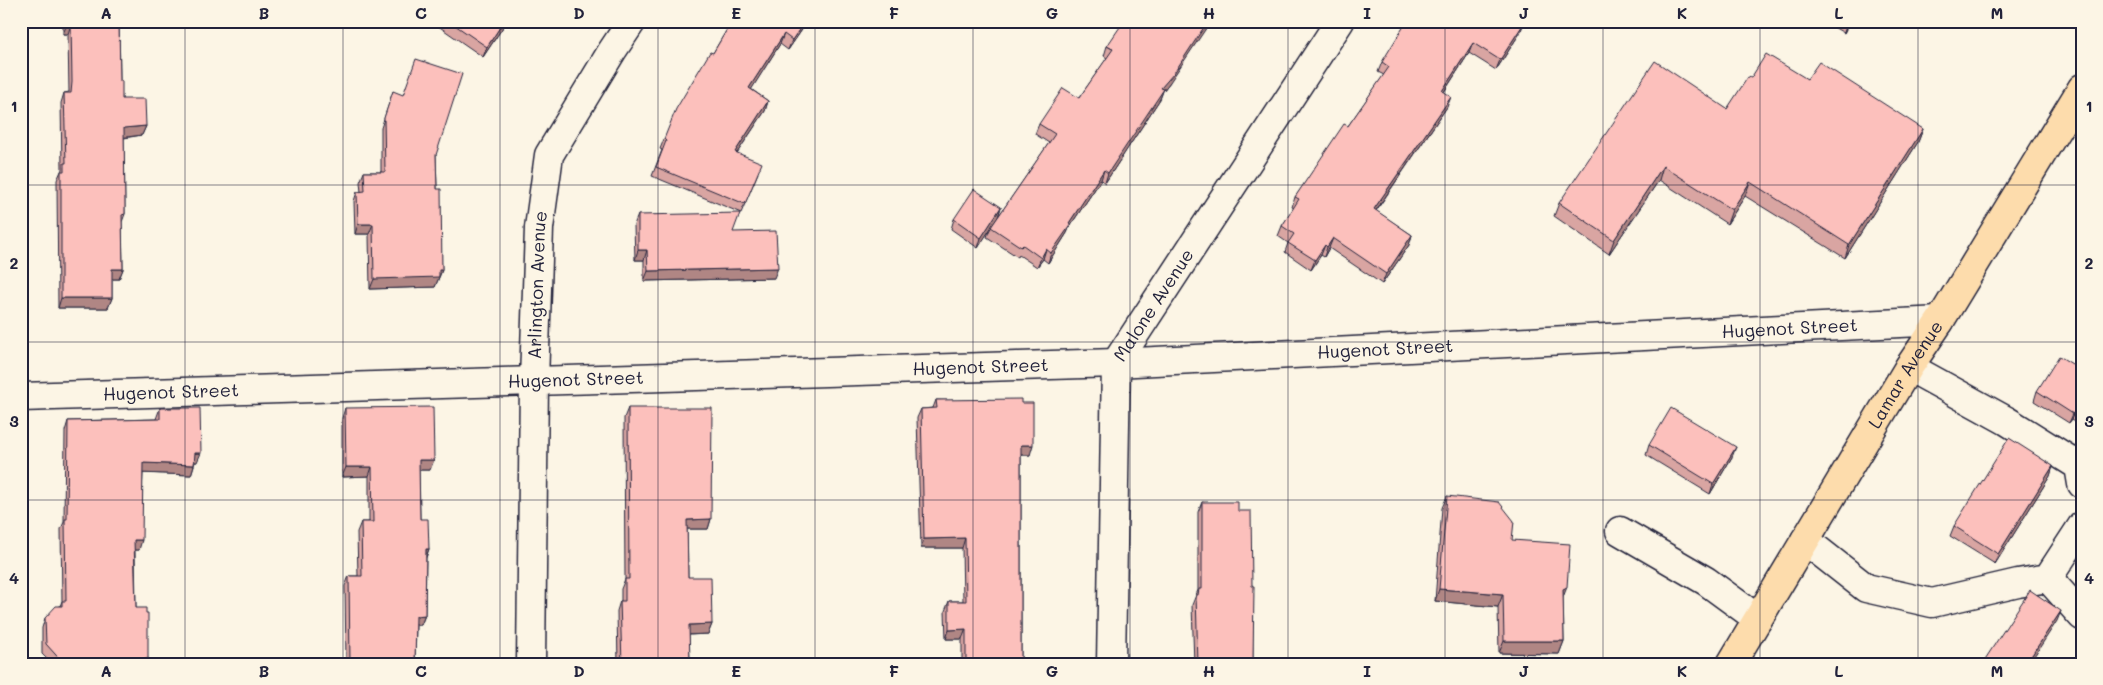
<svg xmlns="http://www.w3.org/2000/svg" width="2103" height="685" font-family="Mali,sans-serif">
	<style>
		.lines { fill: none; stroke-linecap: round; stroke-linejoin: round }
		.minor-casing { stroke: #22223b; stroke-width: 31 }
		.major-casing { stroke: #22223b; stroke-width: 31 }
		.minor { stroke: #fcf5e5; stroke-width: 28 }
		.major { stroke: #fddcac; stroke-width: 28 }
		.wall { fill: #d9a5a2; stroke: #22223b }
		.shaded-wall { fill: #b08684; stroke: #22223b }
		.building { fill: #fcc0bc; stroke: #22223b }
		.grid { fill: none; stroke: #22223b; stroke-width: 1; stroke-opacity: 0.55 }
		.labels { text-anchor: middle; stroke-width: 5; stroke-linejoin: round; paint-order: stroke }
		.street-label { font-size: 18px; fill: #22223b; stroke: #fcf5e5 }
		.neatline { fill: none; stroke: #22223b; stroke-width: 2 }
		.grid-label { font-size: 16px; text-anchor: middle; font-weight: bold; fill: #22223b }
	</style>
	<rect width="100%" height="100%" fill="#fcf5e5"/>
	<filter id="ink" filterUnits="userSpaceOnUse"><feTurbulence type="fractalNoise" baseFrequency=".02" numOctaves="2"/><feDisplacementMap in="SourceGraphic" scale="10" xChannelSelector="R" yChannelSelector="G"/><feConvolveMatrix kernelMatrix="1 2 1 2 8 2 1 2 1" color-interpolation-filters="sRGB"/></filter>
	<g filter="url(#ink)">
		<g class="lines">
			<defs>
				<g id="minor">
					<polyline points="1909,367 2007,421 2079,466 2082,484"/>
					<path id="s1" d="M21 397 1116 363 1940 321"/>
					<polyline points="1620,531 1706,581 1758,619"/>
					<polyline points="1805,540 1866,588 1932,603 2018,583 2048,578 2082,526"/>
					<polyline points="2048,578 2082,616"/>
					<path id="s2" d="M531 664 534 381 539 228 549 155 612 51 632 21"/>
					<path id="s3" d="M1111 664 1116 363 1340 21"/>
				</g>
				<g id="major">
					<path id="s4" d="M1731 664 1909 367 1940 321 2082 88"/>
				</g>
			</defs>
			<use href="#minor" class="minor-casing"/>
			<use href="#major" class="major-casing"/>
			<use href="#minor" class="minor"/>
			<use href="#major" class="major"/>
		</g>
		<g class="wall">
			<polygon points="63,21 119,21 120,81 122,99 146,126 142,135 124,138 125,214 122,222 123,269 119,279 112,279 112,298 108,308 58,308 57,180 62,169 61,103 64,93 69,92 68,34 63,34"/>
			<polygon points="431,21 507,21 483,57"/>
			<polygon points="732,21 808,21 788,50 780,44 751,89 768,101 765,111 737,153 758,173 741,213 652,176 662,150 660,149 664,139 713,53"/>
			<polygon points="1823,21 1850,21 1844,33"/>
			<polygon points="1520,33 1496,70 1469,53 1444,92 1447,107 1376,211 1412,235 1409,245 1382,284 1329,248 1324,257 1321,255 1311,270 1285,252 1288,243 1278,236 1282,226 1294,208 1292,207 1295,197 1348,126 1384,75 1378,72 1382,62"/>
			<polygon points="1107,46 1170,82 1163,91 1160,99 1105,183 1101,180 1070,226 1067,233 1048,263 1043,259 1037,267 1019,255 1018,257 987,237 990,228 978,248 951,229 954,219 1001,207 998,217 1049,143 1035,134 1039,124 1079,98 1107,58 1104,56"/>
			<polygon points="1751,78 1807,79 1923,129 1918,142 1845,258 1745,196 1727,224 1659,180 1609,254 1554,216 1559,203 1727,109"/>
			<polygon points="393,91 436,155 437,189 442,270 435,287 370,289 369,234 355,234 354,201 357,192 361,192 360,182 364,172 381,172 381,128"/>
			<polygon points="638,215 733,232 774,278 644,281 644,260 635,260 634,225"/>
			<polygon points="2082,370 2082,425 2072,419 2069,423 2034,401 2037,391"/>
			<polygon points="936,400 1021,403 1030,455 1021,455 1021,664 962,664 962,639 946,639 945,611 949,601 963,601 962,548 921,548 917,418 921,409 933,408"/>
			<polygon points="160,408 197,462 195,462 191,475 143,473 139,550 135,550 136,608 148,659 147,664 52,664 42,654 42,628 45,618 60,606 62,601 61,529 64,522 65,431 68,421 156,419"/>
			<polygon points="345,408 430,470 419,470 420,519 429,549 426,558 425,615 421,625 416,625 415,664 346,664 345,586 349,576 358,576 357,532 361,522 369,522 369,476 342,477 342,418"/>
			<polygon points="628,408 711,519 708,529 687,529 688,577 712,624 708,634 689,635 690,664 618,664 617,611 620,601 621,601 621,589 625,579 624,418"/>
			<polygon points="1649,445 1732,457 1710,494 1646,455"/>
			<polygon points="2053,466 2050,476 1995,564 1950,536 1954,526"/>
			<polygon points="1447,496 1512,540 1563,597 1564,641 1559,654 1499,653 1498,607 1435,601 1442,508"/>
			<polygon points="1202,502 1238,511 1252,586 1253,664 1194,664 1192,605 1198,590 1198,512"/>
		</g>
		<g class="shaded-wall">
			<polygon points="504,21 507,21 483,57 487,47"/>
			<polygon points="805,21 808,21 788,50 792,40"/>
			<polygon points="1208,21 1211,21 1170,82 1163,91 1160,99 1105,183 1108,173 1161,88"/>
			<polygon points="1848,21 1850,21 1844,33 1847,23"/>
			<polygon points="1524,23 1520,33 1496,70 1500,60"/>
			<polygon points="67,24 71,24 68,34 63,34"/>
			<polygon points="784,34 780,44 746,98 749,88"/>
			<polygon points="1473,43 1469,53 1438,101 1442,91"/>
			<polygon points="1451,97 1447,107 1370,219 1374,209"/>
			<polygon points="768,101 765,111 731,162 735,152"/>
			<polygon points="146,126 142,135 120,138 124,128"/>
			<polygon points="1923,129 1918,142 1845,258 1849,245"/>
			<polygon points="1663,166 1659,180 1609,254 1614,240"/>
			<polygon points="1104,170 1101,180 1070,226 1067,233 1048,263 1051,253 1069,223"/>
			<polygon points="1750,182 1745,196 1727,224 1732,210"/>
			<polygon points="1001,207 998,217 978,248 981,238"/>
			<polygon points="358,224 373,224 369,234 355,234"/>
			<polygon points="1412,235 1409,245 1382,284 1386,274"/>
			<polygon points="1333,238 1329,248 1324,257 1327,247"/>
			<polygon points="1325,245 1321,255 1311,270 1315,260"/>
			<polygon points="1046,249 1043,259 1037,267 1041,258"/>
			<polygon points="638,250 647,250 644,260 635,260"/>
			<polygon points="778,268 774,278 644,281 648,271"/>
			<polygon points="112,269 123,269 119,279 108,279"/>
			<polygon points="439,270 442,270 435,287 370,289 374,279"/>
			<polygon points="61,298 112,298 108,308 58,308"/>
			<polygon points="2076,409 2072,419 2069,423 2073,414"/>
			<polygon points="1021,445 1033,445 1030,455 1017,455"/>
			<polygon points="1736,447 1732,457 1710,494 1713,484"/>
			<polygon points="195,453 201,453 197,462 192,462"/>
			<polygon points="419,460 434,460 430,470 415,470"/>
			<polygon points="143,463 194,465 191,475 139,473"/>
			<polygon points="2053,466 2050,476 1995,564 1998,554"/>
			<polygon points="346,467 372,467 369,476 342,477"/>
			<polygon points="711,519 708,529 683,529 687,520"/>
			<polygon points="965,538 962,548 921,548 924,539"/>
			<polygon points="134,540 142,540 139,550 131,550"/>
			<polygon points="426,549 429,549 425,559"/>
			<polygon points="1567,587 1562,600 1563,589"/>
			<polygon points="1439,589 1503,594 1498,607 1435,601"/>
			<polygon points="2061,611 2057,621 2029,664 2026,664"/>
			<polygon points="425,615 421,625 412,625 416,616"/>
			<polygon points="712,624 708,634 685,635 689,625"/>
			<polygon points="966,629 962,639 946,639 949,630"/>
			<polygon points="1504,641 1564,641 1559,654 1499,653"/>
			<polygon points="148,659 147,664 121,664 122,660"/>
		</g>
		<g class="building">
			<polygon points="67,21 119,21 120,81 122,81 122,99 145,99 146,126 124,128 125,205 125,214 122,215 123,269 112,269 112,298 61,298 61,171 64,171 64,163 66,163 64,93 71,93 72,82 71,24 67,24"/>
			<polygon points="449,21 504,21 487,47"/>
			<polygon points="732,21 805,21 792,40 784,34 749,88 768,101 735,152 762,163 745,204 656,167 666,141 664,139 676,109 710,52 713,53"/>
			<polygon points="1124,21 1208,21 1174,73 1161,88 1164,89 1108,173 1104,170 1069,223 1071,224 1051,253 1046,249 1041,258 1023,245 1021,247 991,227 1055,134 1039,124 1063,88 1079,98 1113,49 1107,46"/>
			<polygon points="1407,21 1520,21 1524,23 1500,60 1473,43 1442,91 1451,97 1374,209 1412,235 1386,274 1333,238 1327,247 1325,245 1315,260 1288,243 1294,234 1282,226 1299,199 1295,197 1344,124 1348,126 1389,67 1382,62"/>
			<polygon points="1766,54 1807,79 1819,62 1923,129 1849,245 1750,182 1732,210 1663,166 1614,240 1559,203 1655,61 1727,109 1748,77 1751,78"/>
			<polygon points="416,59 462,74 436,155 437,189 441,189 442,270 439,270 439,277 374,279 373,224 358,224 357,192 365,191 364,172 385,172 384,118 393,91 403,95"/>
			<polygon points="974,189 1001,207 981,238 954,219"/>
			<polygon points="740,213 733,232 776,231 778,268 648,271 647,250 638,250 638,215"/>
			<polygon points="2059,356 2082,370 2082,413 2076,409 2073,414 2037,391"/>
			<polygon points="1021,399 1021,403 1033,403 1033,445 1021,445 1021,664 966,664 966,629 949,630 949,601 966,601 965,538 924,539 921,409 937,408 936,400"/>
			<polygon points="433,407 434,460 419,460 420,519 428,519 429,549 426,549 425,615 416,616 415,664 350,664 349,576 362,576 361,522 373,522 372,467 346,467 345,408"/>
			<polygon points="160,408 200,408 201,453 195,453 194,465 143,463 142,540 134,540 136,608 146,608 146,613 148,613 148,659 122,660 123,664 64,664 46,644 45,618 56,606 62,606 62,601 66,601 65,519 67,519 68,421 160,419"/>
			<polygon points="628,408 712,408 711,519 687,520 688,577 711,577 712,624 689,625 690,664 622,664 620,601 625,601 625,579 629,579"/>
			<polygon points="1671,408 1736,447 1713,484 1649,445"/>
			<polygon points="2009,438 2053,466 1998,554 1954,526"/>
			<polygon points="1447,496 1499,502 1514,521 1512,540 1570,544 1567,587 1563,589 1564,641 1504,641 1503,594 1439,589"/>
			<polygon points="1202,502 1238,502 1238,511 1251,511 1252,586 1254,586 1253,664 1198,664 1196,595 1198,595 1199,589 1202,589"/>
			<polygon points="2030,590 2061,611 2026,664 1982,664"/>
		</g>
	</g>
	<path class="grid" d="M185 21V664M343 21V664M500 21V664M658 21V664M815 21V664M973 21V664M1130 21V664M1288 21V664M1445 21V664M1603 21V664M1760 21V664M1918 21V664M21 185H2082M21 342H2082M21 500H2082"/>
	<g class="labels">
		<g class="street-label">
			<text dy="6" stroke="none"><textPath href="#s2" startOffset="379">Arlington Avenue</textPath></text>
			<text dy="6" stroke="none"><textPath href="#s3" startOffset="370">Malone Avenue</textPath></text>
			<text dy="6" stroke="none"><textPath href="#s1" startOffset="1770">Hugenot Street</textPath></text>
			<text dy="6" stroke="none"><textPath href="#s1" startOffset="1365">Hugenot Street</textPath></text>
			<text dy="6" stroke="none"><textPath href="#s1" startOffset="960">Hugenot Street</textPath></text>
			<text dy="6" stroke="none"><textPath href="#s4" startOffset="338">Lamar Avenue</textPath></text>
			<text dy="6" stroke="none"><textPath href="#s1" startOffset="555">Hugenot Street</textPath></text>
			<text dy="6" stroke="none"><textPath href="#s1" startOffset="150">Hugenot Street</textPath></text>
		</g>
	</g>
	<rect width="2103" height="685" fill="none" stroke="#fcf5e5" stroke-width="55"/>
	<rect x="28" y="28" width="2048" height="630" class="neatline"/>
	<g class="grid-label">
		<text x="106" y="19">A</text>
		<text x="264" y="19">B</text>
		<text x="421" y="19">C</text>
		<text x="579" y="19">D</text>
		<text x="736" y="19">E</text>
		<text x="894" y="19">F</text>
		<text x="1052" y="19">G</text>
		<text x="1209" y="19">H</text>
		<text x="1367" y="19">I</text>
		<text x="1524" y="19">J</text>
		<text x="1682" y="19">K</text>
		<text x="1839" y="19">L</text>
		<text x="1997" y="19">M</text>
		<text x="14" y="112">1</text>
		<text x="2089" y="112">1</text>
		<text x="14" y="269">2</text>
		<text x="2089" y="269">2</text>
		<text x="14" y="427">3</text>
		<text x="2089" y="427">3</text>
		<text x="14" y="584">4</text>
		<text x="2089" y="584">4</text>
		<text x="106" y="677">A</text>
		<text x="264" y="677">B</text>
		<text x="421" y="677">C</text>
		<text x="579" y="677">D</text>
		<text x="736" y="677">E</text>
		<text x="894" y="677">F</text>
		<text x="1052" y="677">G</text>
		<text x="1209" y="677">H</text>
		<text x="1367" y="677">I</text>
		<text x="1524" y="677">J</text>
		<text x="1682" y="677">K</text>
		<text x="1839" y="677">L</text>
		<text x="1997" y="677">M</text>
	</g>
</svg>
